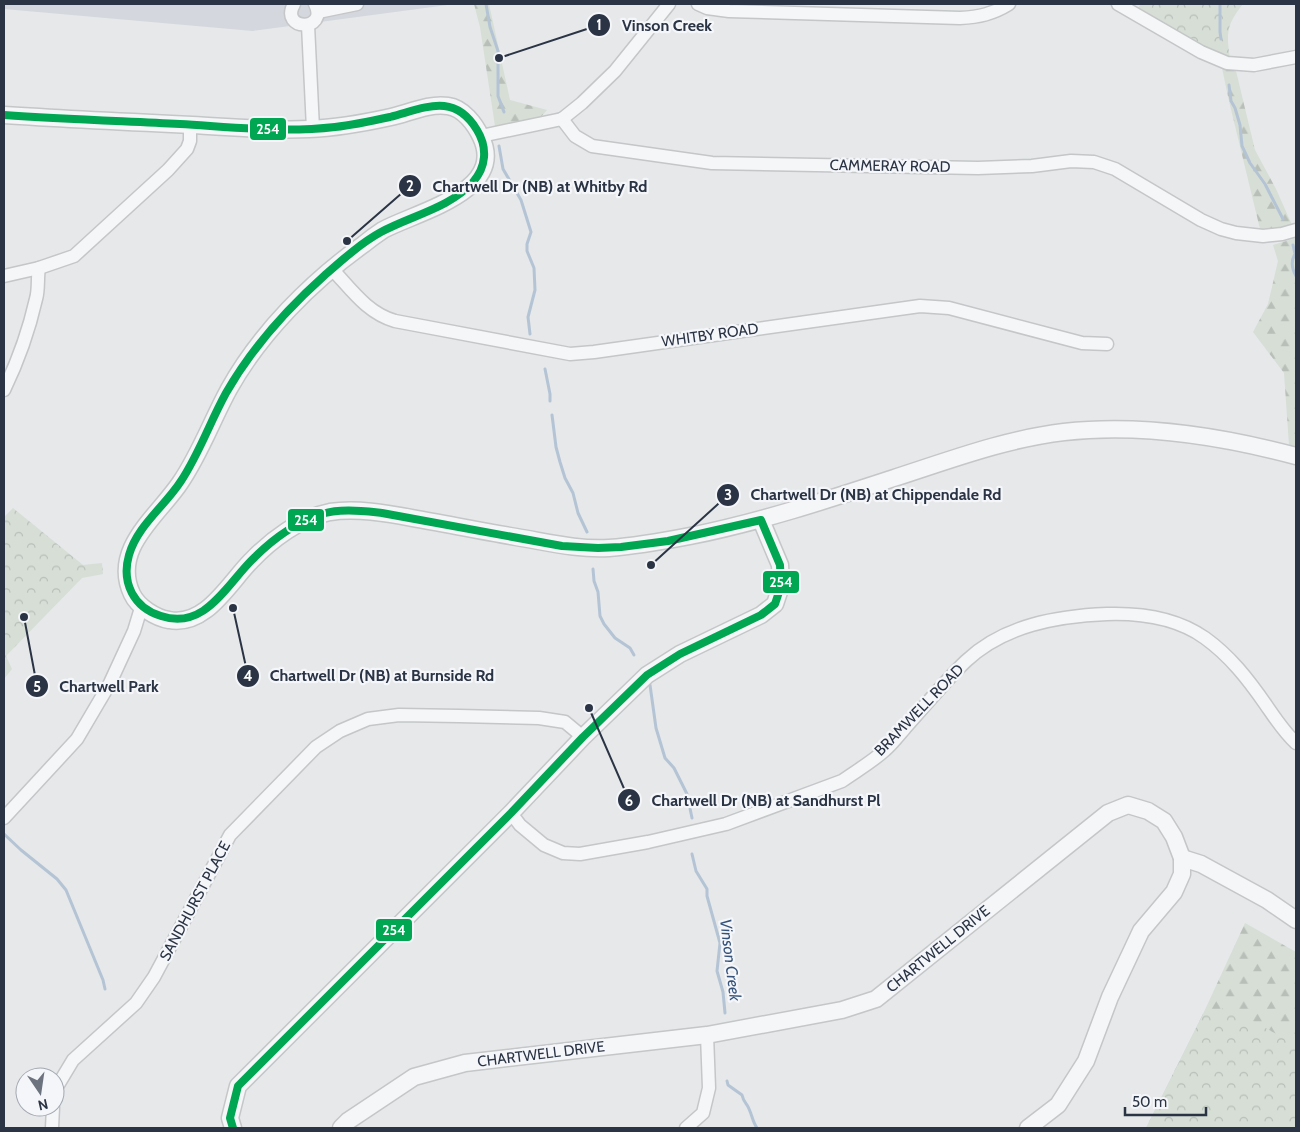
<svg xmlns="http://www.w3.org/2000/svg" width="1300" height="1132" font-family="Cabin,sans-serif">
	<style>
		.built { fill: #d4d7dd }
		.forest { fill: url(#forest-firs) }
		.park { fill: url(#park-crowns) }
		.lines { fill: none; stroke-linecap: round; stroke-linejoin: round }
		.stream { stroke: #b4c4d5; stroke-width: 3 }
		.minor-casing { stroke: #c4c6c8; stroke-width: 15 }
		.tertiary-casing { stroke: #c4c6c8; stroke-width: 19 }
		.minor { stroke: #f5f6f7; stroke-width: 12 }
		.tertiary { stroke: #f5f6f7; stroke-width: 16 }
		.bus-1-casing { stroke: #f4f6f9; stroke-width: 11 }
		.bus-1 { stroke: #00a651; stroke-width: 8 }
		.labels { text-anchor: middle; stroke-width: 4.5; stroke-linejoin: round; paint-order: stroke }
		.street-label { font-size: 15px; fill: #2b3445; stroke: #f4f6f9 }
		.water-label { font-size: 16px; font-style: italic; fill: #34527a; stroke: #f4f6f9 }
		.leader { fill: none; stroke: #2b3445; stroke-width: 2 }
		.callout-dot { fill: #2b3445; stroke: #f4f6f9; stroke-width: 2 }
		.mark-label { font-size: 15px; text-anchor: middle; font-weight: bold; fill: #fff }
		.callout-label { font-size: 16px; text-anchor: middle; font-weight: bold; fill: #2b3445; stroke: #f4f6f9; stroke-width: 4.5; stroke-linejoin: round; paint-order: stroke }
		.line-badge { stroke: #f4f6f9; stroke-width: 2 }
		.badge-label { font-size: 14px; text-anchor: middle; font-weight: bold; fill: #fff }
	</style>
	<defs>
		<pattern id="forest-firs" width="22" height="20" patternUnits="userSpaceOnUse" patternTransform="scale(1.25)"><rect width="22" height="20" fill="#d6ded6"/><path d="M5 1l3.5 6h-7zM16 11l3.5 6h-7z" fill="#b8bfb9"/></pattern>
		<pattern id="park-crowns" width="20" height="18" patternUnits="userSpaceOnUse" patternTransform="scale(1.25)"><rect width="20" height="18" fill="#d6ded6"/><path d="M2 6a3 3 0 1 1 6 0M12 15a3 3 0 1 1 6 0" fill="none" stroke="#b8bfb9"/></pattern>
	</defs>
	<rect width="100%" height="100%" fill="#e6e8ea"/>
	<polygon class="built" points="4,4 455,4 253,31 4,9"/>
	<g class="forest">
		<polygon points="474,4 489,4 510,100 547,110 541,117 495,126 480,27"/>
		<polygon points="1222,68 1236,71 1255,150 1276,189 1292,225 1277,228 1260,229 1229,101"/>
		<polygon points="1296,238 1296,446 1289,445 1284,373 1253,332 1268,304 1278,261 1273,245"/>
		<polygon points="1245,923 1296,952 1296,1128 1146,1128 1203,1014"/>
	</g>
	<g class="park">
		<path d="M1141 4H1243C1227 24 1226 32 1230 58L1207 49 1137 9Z"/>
		<polygon points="13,508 83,565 102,563 103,574 82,578 6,656 12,669 4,679 4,517"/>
		<polygon points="1227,1007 1282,1037 1296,1037 1296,1128 1146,1128 1203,1014"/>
	</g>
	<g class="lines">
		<g class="stream">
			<polyline points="486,4 490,27 498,51 498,96 504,112"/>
			<polyline points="1220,4 1220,32 1221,39"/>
			<polyline points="1229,85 1231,101 1235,108 1240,125 1242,146 1250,163 1265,184 1283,219"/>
			<polyline points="499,146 503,169 521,200 531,232 527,244 527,251 534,268 535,290 528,317 530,334"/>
			<path d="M1293 245 1295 254C1290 262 1292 269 1296 276"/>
			<polyline points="545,369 550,394 550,401"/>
			<polyline points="552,415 556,447 560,462 565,478 573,493 578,513 587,532"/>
			<polyline points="593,569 594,581 598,592 600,616 604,624 615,638 630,648 634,655"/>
			<polyline points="650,685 656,728 665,758 674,768 687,794 692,818"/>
			<polyline points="4,834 21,850 57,879 66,890 103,980 105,989"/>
			<polyline points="692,854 696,871 707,889 707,896 720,943 717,971 723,992 725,1013"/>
			<path d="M727 1081 728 1085 742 1095C743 1100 744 1101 747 1105 752 1113 752 1121 757 1128"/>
		</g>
		<defs>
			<g id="minor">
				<path d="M294 4C279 31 329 32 315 4"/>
				<path d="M698 4 707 8 729 11 960 18C979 17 993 14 1009 4"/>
				<polyline points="1118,4 1201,52 1227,63 1254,65 1296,57"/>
				<polyline points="318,12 357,4"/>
				<polyline points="308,25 313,129"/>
				<polyline points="562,119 575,136 592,146 712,163 978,168 1032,166 1071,161 1094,162 1115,169 1201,220 1221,229 1236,233 1263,236 1282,234 1296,230"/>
				<polyline points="562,119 582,103 615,71 669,4"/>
				<polyline points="481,136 562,119"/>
				<path d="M332 269C351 289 367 313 395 321L570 354 594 352 920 306 949 308 1082 343 1107 344"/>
				<polyline points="4,276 39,268 74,256 168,170 187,149 190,141 190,125"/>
				<path d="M4 390C18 361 29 330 36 299 39 289 37 278 39 268"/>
				<path d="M511 813 520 825 544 845 563 853 580 854 648 842 726 824 842 781C856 771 872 762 885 750 892 744 899 735 905 728 925 706 945 681 966 661 1004 625 1058 616 1107 614 1140 613 1177 618 1205 638 1230 656 1248 679 1266 705 1275 718 1284 732 1296 743"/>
				<polyline points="4,818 77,739 110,683 134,631 141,608"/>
				<polyline points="55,1090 73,1060 136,1003 154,977 230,835 316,747 340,731 368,719 399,715 459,716 539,718 565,722 583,737"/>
				<polyline points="52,1128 53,1107"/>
				<polyline points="686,1128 703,1113 709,1088 707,1035"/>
			</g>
			<g id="tertiary">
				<path d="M4 115C66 119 129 122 192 125 231 127 270 131 309 129 336 128 364 123 391 117 409 113 429 103 448 106 463 108 475 124 481 137 507 192 416 212 383 230 377 234 370 239 364 244 312 281 260 333 229 389 212 420 200 454 180 483 157 517 111 549 132 594 138 607 156 618 169 620 206 627 229 583 251 561 271 540 300 518 330 512 356 508 386 513 412 518 446 524 481 531 516 537 547 542 578 550 609 548 636 546 664 541 690 536 760 522 827 500 894 478 950 460 1005 439 1064 432 1142 423 1221 436 1296 456"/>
				<polyline points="1182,858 1201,864 1267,900 1296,920"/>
				<polyline points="233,1128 230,1118 238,1086 511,813 583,737 647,675 680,654 761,615 775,604 781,586 780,565 761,520"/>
				<polyline points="341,1128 348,1121 414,1077 465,1063 707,1035 842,1010 876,999 1108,813 1128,805 1148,811 1164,821 1174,837 1182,858 1182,874 1174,892 1141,931 1110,997 1086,1061 1058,1105 1028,1128"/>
			</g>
		</defs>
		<use href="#minor" class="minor-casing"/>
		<use href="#tertiary" class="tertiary-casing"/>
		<use href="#minor" class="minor"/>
		<use href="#tertiary" class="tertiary"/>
		<defs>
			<path id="bus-1" d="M4 115C63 119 121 121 180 124 231 127 283 133 335 127 353 125 372 121 390 117 425 108 454 92 477 130 488 148 486 167 473 182 450 208 410 216 381 232 361 243 342 260 325 275 287 309 251 349 226 393 210 422 199 454 181 481 165 506 137 526 129 555 121 583 134 608 161 616 206 631 227 583 255 557 273 539 296 523 319 515 339 508 362 511 382 513L562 546 598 548 621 547 668 541 761 520 780 565 781 586 775 604 761 615 680 654 647 675 583 737 511 813 238 1086 230 1118 233 1128"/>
		</defs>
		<use href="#bus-1" class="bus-1-casing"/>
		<use href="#bus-1" class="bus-1"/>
	</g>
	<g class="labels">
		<g class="street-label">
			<text transform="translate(890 166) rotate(1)" y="5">CAMMERAY ROAD</text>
			<text transform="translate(710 335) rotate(-8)" y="5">WHITBY ROAD</text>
			<text transform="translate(919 710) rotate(-46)" y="5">BRAMWELL ROAD</text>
			<text transform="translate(195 901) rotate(-62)" y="5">SANDHURST PLACE</text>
			<text transform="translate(938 949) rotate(-39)" y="5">CHARTWELL DRIVE</text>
			<text transform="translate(541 1054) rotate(-7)" y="5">CHARTWELL DRIVE</text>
		</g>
		<g class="water-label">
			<text transform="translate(731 960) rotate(83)" y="6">Vinson Creek</text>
		</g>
	</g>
	<path class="leader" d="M499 58L599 25M347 241L410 186M651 565L728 495M233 608L248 676M24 617L37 686M589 708L629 800"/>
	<g class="callout-dot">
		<circle cx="499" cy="58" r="5"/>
		<circle cx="347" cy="241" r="5"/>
		<circle cx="651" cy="565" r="5"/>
		<circle cx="233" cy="608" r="5"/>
		<circle cx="24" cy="617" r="5"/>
		<circle cx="589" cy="708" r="5"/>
		<circle cx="599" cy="25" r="12"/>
		<circle cx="410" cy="186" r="12"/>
		<circle cx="728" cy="495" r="12"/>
		<circle cx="248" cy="676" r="12"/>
		<circle cx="37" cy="686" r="12"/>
		<circle cx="629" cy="800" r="12"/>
	</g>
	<g class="mark-label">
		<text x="599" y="30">1</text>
		<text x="410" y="191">2</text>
		<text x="728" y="500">3</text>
		<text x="248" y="681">4</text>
		<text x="37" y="692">5</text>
		<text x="629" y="806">6</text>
	</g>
	<g class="callout-label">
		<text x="667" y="31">Vinson Creek</text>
		<text x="540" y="192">Chartwell Dr (NB) at Whitby Rd</text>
		<text x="876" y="500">Chartwell Dr (NB) at Chippendale Rd</text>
		<text x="382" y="681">Chartwell Dr (NB) at Burnside Rd</text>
		<text x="109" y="692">Chartwell Park</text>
		<text x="766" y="806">Chartwell Dr (NB) at Sandhurst Pl</text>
	</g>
	<g class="line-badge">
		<rect x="249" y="117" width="38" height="24" rx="5" fill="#00a651"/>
		<rect x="287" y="508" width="38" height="24" rx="5" fill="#00a651"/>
		<rect x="762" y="570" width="38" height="24" rx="5" fill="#00a651"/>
		<rect x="375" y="918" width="38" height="24" rx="5" fill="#00a651"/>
	</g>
	<g class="badge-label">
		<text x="268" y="134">254</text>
		<text x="306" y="525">254</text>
		<text x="781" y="587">254</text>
		<text x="394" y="935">254</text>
	</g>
	<rect width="1300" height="1132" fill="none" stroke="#2b3445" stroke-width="10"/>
	<g transform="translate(40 1092) rotate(167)"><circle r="24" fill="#f4f6f9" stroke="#a4a8b1"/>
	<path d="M0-4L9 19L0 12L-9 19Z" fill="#6c737f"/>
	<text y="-8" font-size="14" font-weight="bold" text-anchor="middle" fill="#2b3445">N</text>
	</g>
	<path d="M1125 1107v8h81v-8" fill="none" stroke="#2b3445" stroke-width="2.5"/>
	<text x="1132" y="1107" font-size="15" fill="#2b3445" stroke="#f4f6f9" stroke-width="4" paint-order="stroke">50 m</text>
</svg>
